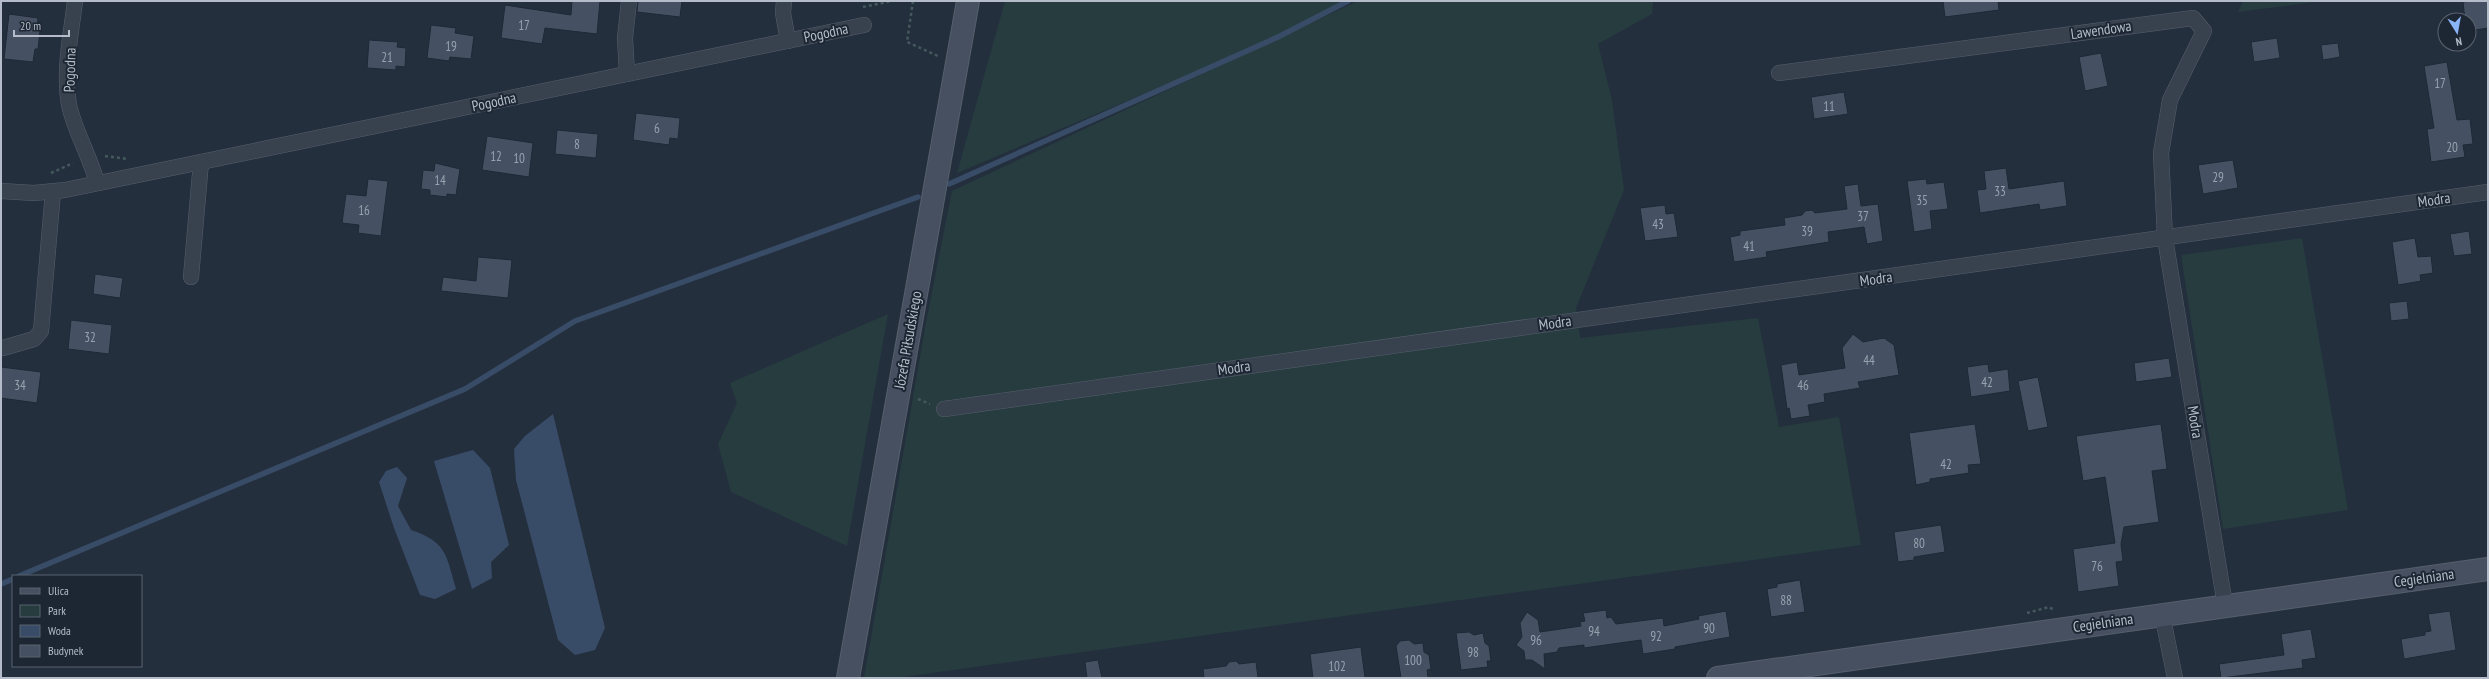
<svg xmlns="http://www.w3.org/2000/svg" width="2489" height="679" font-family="'PT Sans Narrow',sans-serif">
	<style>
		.green { fill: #263c3f }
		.water { fill: #394c67 }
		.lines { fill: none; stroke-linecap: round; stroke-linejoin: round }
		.stream { stroke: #394c67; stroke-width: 5.5 }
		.building { fill: #455162; stroke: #1f2835 }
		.street-casing { stroke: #565f6c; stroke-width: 16 }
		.secondary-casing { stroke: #565f6c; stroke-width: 24 }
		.path { stroke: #44595c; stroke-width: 2.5; stroke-dasharray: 3 3; stroke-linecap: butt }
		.street { stroke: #38414e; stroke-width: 15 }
		.secondary { stroke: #465061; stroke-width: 22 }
		.labels { text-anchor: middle; stroke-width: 4; stroke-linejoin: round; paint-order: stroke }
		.number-label { font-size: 13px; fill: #98a1af }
		.street-label { font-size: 15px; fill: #b4bcc9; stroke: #1d2633 }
	</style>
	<rect width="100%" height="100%" fill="#242f3e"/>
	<g class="green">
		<polygon points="1005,1 1343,1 1278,37 957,173"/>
		<polygon points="1358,1 1653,1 1652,14 1598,44 1612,100 1624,190 1576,308 1580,338 1758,318 1779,427 1839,417 1861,545 895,678 864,678 927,317 952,191"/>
		<polygon points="2243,1 2322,1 2238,12"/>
		<polygon points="2302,238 2348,510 2223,529 2181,255"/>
		<polygon points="888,314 847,546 731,492 718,444 737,403 730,383"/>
	</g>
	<g class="water">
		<polygon points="553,414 605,628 595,650 575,655 558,640 516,480 514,449 525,436"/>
		<polygon points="473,450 490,468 509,545 491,562 492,578 472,589 434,461"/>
		<path d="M397 467 407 478 398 506 411 530C447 542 446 555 456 589L435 599 420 595 394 528 379 482 386 471Z"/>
	</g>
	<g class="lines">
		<g class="stream">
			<polyline points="949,184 1278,37 1348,1"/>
			<polyline points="19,576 465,389 575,321 918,197"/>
			<polyline points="1,584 13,579"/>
		</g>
	</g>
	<g class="building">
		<polygon points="572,1 600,1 597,34 545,28 542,44 501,38 505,5 571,15"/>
		<polygon points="638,1 682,1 680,17 637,12"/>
		<polygon points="1943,1 1998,1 1999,10 1945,17"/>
		<polygon points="2472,1 2488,1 2488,28 2469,31 2469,20 2465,20 2463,2"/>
		<polygon points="9,14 38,18 37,30 40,31 38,49 35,49 33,62 4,59"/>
		<polygon points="431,25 456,28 455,33 474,36 471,59 450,57 449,61 427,58"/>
		<polygon points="2277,38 2280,58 2254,62 2251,42"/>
		<polygon points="369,40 398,42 397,47 406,48 405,67 396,66 396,70 367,68"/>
		<polygon points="2338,43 2340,57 2323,60 2321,45"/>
		<polygon points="2101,53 2108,86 2085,91 2079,57"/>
		<polygon points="2447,62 2457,120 2470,119 2473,144 2463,145 2465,157 2431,162 2427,129 2434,128 2424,66"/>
		<polygon points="1844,92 1848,114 1814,119 1811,97"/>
		<polygon points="636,113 680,118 678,139 670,138 669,145 633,140"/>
		<polygon points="557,130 598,134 596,158 555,154"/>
		<polygon points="487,136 533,143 529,177 482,170"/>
		<polygon points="2233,160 2238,188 2203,194 2198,165"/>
		<polygon points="435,163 460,169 456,195 447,194 447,197 430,195 430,190 421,189 423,170 434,171"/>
		<polygon points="2006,168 2009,189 2064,181 2067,206 2040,210 2039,204 1980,213 1977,190 1986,189 1984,171"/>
		<polygon points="368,179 388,181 381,236 358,233 359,225 342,223 346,194 366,196"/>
		<polygon points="1926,179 1927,184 1944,182 1948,209 1930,211 1932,229 1914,232 1907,181"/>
		<polygon points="1858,184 1861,206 1878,204 1883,241 1867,244 1864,227 1828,232 1829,242 1766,252 1767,257 1734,262 1730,237 1740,235 1740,231 1785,225 1784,218 1802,215 1805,211 1812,210 1815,213 1847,209 1844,186"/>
		<polygon points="1665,205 1666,214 1674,213 1678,237 1645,241 1640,208"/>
		<polygon points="2469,231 2472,254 2454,256 2450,234"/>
		<polygon points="2415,238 2418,257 2431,256 2433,273 2420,275 2421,281 2398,285 2392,242"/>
		<polygon points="478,257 512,260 508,298 441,291 443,277 476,281"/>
		<polygon points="95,274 123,278 120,298 93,294"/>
		<polygon points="2407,301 2409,319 2391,321 2389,303"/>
		<polygon points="71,320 112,325 109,354 68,349"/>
		<polygon points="1853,334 1863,342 1884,338 1894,345 1899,375 1858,382 1860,388 1824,394 1825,402 1808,405 1810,416 1791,419 1789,408 1787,409 1781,365 1797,362 1799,375 1845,368 1842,348"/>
		<polygon points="2169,358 2172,377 2136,382 2134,363"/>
		<polygon points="1988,364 1989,372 2008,369 2010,391 1971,397 1967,367"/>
		<polygon points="1,367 41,372 37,403 1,398"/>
		<polygon points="2038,377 2048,427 2028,431 2018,381"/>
		<polygon points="1975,424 1981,464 1968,465 1969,473 1930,479 1930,482 1916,485 1909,433"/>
		<polygon points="2161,424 2167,469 2152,471 2159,522 2124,527 2121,544 2123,561 2116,562 2119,586 2078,592 2073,549 2115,543 2105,477 2083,481 2076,436"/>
		<polygon points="1941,525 1945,552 1914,557 1914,560 1898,562 1894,532"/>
		<polygon points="1800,580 1805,612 1771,617 1767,589 1777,587 1777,584"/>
		<polygon points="1606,610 1607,618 1611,617 1616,624 1663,618 1664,626 1699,619 1698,616 1726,611 1730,637 1675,647 1675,649 1643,654 1641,640 1584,648 1584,645 1559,648 1557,652 1544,654 1545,669 1532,660 1525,660 1524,651 1516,645 1522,637 1520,623 1527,612 1538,620 1540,632 1581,626 1580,622 1585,621 1583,613"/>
		<polygon points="2450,611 2456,650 2404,659 2401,639 2425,635 2425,632 2431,631 2428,614"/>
		<polygon points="2311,629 2316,658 2302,660 2303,668 2221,678 2219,664 2284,655 2281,634"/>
		<polygon points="1469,632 1474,635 1483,633 1485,643 1489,646 1491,661 1487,661 1488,667 1461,670 1456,633"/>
		<polygon points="1409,640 1414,644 1423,643 1424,652 1429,655 1431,669 1427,670 1428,678 1401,678 1396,646 1400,641"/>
		<polygon points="1361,647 1365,678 1313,678 1310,654"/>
		<polygon points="1098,660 1102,678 1087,678 1085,662"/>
		<polygon points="1236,661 1239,664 1256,662 1258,678 1204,678 1203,669 1226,666 1229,662"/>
	</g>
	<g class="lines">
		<defs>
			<g id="street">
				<path d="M75 1C71 35 63 71 69 105 75 132 90 156 97 183"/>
				<polyline points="784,1 783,13 788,41"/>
				<polyline points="1779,73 2193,18 2204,31 2170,100 2161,153 2165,238 2225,605"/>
				<polyline points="627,74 625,38 629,1"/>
				<polyline points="1,191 34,193 65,190 864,25"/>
				<polyline points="191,277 201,162"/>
				<polyline points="3,348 34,339 41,331 53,192"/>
				<polyline points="944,409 2488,192"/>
				<polyline points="2162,614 2175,678"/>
			</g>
			<g id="secondary">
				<polyline points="848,678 968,1"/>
				<polyline points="1718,678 2488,569"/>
			</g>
		</defs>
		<use href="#street" class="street-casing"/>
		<use href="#secondary" class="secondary-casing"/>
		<g class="path">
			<polyline points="913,1 907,42 938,56"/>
			<polyline points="863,7 892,1"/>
			<polyline points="105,156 128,159"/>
			<polyline points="51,173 73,163"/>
			<polyline points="918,399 930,404"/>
			<polyline points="2027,613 2049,607 2054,610"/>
		</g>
		<use href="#street" class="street"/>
		<use href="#secondary" class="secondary"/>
	</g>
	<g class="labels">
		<g class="number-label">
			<text x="524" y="30">17</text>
			<text x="451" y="51">19</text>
			<text x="387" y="62">21</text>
			<text x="2440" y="88">17</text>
			<text x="1829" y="111">11</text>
			<text x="657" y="133">6</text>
			<text x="577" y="149">8</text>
			<text x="2452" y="152">20</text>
			<text x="496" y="161">12</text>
			<text x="519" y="163">10</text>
			<text x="2218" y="182">29</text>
			<text x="440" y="185">14</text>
			<text x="2000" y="196">33</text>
			<text x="1922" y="205">35</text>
			<text x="364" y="215">16</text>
			<text x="1863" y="221">37</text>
			<text x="1658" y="229">43</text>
			<text x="1807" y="236">39</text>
			<text x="1749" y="251">41</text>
			<text x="90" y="342">32</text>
			<text x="1869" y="365">44</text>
			<text x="1987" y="387">42</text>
			<text x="20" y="390">34</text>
			<text x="1803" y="390">46</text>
			<text x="1946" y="469">42</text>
			<text x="1919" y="548">80</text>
			<text x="2097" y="571">76</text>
			<text x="1786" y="605">88</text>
			<text x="1709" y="633">90</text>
			<text x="1594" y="636">94</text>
			<text x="1656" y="641">92</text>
			<text x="1536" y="645">96</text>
			<text x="1473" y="657">98</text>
			<text x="1413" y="665">100</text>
			<text x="1337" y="671">102</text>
		</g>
		<g class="street-label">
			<text transform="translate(2101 30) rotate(-8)" y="5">Lawendowa</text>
			<text transform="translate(826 33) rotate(-12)" y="5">Pogodna</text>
			<text transform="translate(70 70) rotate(-88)" y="5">Pogodna</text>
			<text transform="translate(494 102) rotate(-12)" y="5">Pogodna</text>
			<text transform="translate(2434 200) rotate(-8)" y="5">Modra</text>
			<text transform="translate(1876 279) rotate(-8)" y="5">Modra</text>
			<text transform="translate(1555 323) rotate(-8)" y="5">Modra</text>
			<text transform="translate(908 340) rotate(-80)" y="5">Józefa Piłsudskiego</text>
			<text transform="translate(1234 368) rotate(-8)" y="5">Modra</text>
			<text transform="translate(2195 422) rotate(81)" y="5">Modra</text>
			<text transform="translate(2424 578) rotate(-8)" y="5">Cegielniana</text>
			<text transform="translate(2103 623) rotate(-8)" y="5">Cegielniana</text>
		</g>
	</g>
	<rect width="2489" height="679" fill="none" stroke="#b4bcc9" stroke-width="4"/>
	<rect x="12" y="575" width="130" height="92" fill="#1d2633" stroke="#59626f"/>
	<rect x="20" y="588" width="20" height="6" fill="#465061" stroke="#59626f"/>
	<text x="48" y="595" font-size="12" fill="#b4bcc9">Ulica</text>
	<rect x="20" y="605" width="20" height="12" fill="#263c3f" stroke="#59626f"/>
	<text x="48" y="615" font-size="12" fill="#b4bcc9">Park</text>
	<rect x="20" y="625" width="20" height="12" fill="#394c67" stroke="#59626f"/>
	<text x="48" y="635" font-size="12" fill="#b4bcc9">Woda</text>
	<rect x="20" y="645" width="20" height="12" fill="#455162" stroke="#59626f"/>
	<text x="48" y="655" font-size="12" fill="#b4bcc9">Budynek</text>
	<g transform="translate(2457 32) rotate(169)"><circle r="19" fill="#1d2633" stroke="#59626f"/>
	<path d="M0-3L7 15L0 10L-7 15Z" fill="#8ab4f8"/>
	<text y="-6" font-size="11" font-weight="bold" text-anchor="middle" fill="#b4bcc9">N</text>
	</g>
	<path d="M14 30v6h55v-6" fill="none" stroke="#b4bcc9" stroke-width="2"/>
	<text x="20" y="30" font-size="12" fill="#b4bcc9" stroke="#1d2633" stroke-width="3" paint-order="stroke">20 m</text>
</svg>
